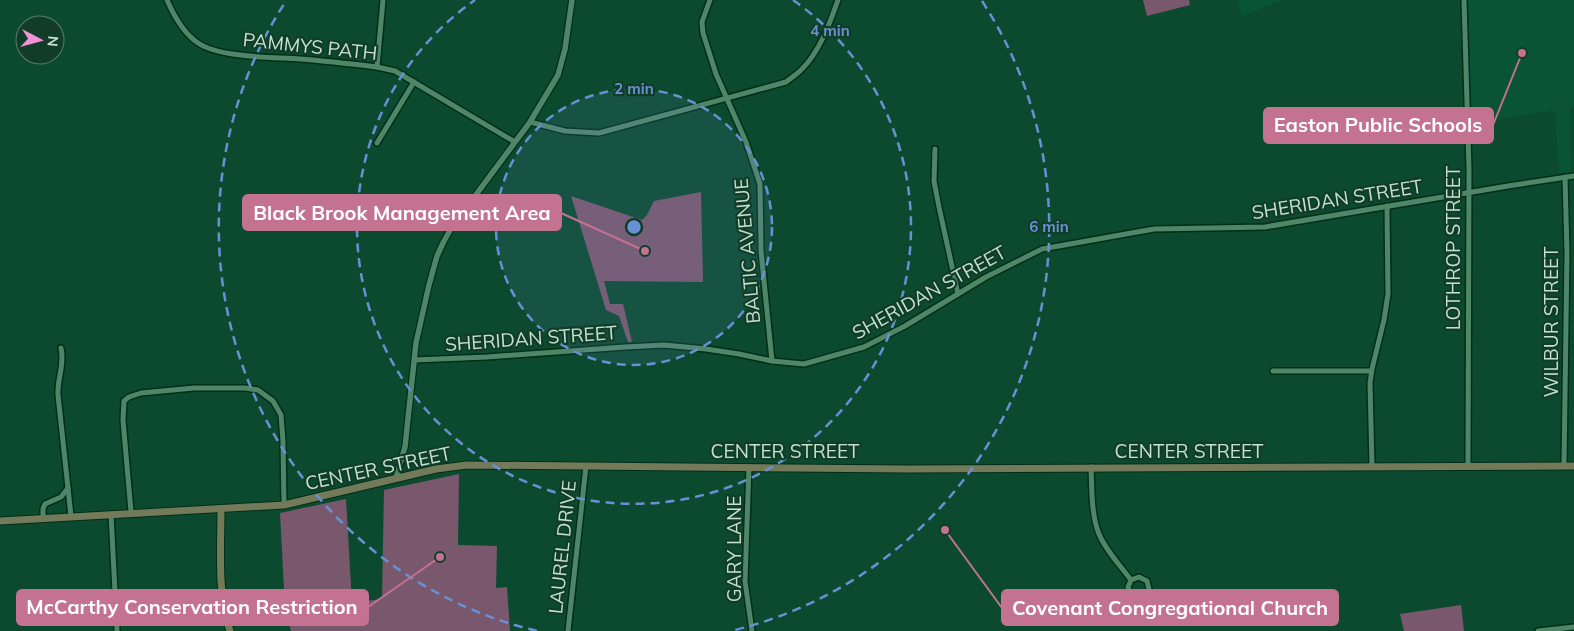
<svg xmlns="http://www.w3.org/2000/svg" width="1574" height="631" font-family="Mulish,sans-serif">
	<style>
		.built { fill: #095435 }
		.green { fill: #79586e }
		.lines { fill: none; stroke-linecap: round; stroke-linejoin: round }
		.minor-casing { stroke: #002e19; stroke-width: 8 }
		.tertiary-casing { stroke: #002e19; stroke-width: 8 }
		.secondary-casing { stroke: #002e19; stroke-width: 9 }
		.minor { stroke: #4e8667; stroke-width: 5 }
		.tertiary { stroke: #4e8667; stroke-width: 5.5 }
		.secondary { stroke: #737a5a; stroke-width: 7 }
		.ring { fill: none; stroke: #6890d4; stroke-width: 2.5; stroke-dasharray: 9 6 }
		.labels { text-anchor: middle; stroke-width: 4.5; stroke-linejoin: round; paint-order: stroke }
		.street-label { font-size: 19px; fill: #c4e1d0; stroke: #113d28 }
		.centre { fill: #6890d4; stroke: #113d28; stroke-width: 2.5 }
		.ring-label { font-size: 15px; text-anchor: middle; font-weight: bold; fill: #6890d4; stroke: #113d28; stroke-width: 4.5; stroke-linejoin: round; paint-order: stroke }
		.leader { fill: none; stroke: #c37290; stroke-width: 2 }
		.callout-dot { fill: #c37290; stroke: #113d28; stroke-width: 2 }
		.callout { fill: #c37290; stroke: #c37290; stroke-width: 2 }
		.callout-label { font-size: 20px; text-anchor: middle; font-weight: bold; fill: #fff }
	</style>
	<rect width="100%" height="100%" fill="#0c4a2f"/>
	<g class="built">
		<polygon points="1238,0 1282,0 1242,17"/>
		<polygon points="1468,0 1574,0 1574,106 1570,108 1571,172 1559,173 1555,110 1471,123"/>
	</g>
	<g class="green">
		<polygon points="1143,0 1189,0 1190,5 1147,16"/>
		<polygon points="701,192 703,282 604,281 610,304 623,304 632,342 628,342 619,316 606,310 571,196 642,220 647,215 654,201"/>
		<polygon points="459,474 458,545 497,546 496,588 507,587 510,631 291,631 285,608 280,513 346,499 352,603 382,599 384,490"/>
		<polygon points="1461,605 1464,631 1404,631 1400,614"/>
	</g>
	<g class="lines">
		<defs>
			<g id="minor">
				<path d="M167 0C174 16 183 33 198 43 220 58 274 57 300 59 326 61 352 64 377 67L395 71 515 142"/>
				<polyline points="710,0 702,22 703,33 716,74 746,142 760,184 761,251 772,361"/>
				<polyline points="1464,0 1469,169 1468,467"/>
				<polyline points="377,67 383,0"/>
				<path d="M530 122 565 131 599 133 786 82C791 78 797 74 801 70 819 53 830 23 838 0"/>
				<polyline points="377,143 414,82"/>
				<polyline points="935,149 934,181 939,207 958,294"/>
				<path d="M61 348C65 364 57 379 58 395L71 516"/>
				<polyline points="414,360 487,357 625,347 664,345 706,349 739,354 772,361 804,364 864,347 905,326 986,277 1042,249 1154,229 1265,227 1508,186 1574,176"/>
				<polyline points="1273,371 1371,371"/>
				<polyline points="1372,466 1370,383 1372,369 1384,320 1388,294 1387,206"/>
				<polyline points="1564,466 1567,253 1565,177"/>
				<polyline points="749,467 745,581 752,631"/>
				<path d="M1091 467C1092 489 1091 514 1099 534 1106 551 1120 565 1131 580L1139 577 1147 581 1149 589 1144 597 1137 598 1130 594 1128 587 1131 580"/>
				<polyline points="131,512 123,420 124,401 129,397 141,393 194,388 245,388 258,390 273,401 281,415 283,441 284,505"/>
				<polyline points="111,514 117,631"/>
				<polyline points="43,518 43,509 45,504 61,497 68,488"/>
				<polyline points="568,631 586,466"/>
				<polyline points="1538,631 1574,627"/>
			</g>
			<polyline id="tertiary" points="396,478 405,447 416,343 429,285 437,256 444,241 452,227 530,122 558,75 565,49 572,0"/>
			<g id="secondary">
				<path d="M221 509C221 548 217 594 230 631"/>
				<polyline points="0,521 284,505 436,469 467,465 907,469 1574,466"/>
			</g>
		</defs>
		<use href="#minor" class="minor-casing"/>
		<use href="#tertiary" class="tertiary-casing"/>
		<use href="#secondary" class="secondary-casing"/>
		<use href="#minor" class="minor"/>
		<use href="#tertiary" class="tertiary"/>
		<use href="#secondary" class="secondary"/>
	</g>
	<circle cx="634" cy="227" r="138" fill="#6890d4" fill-opacity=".12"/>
	<g class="ring">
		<circle cx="634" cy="227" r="138"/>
		<path d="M793 0A277 277 0 1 1 475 0"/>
		<path d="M537 631A415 415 0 0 1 286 1M982 1A415 415 0 0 1 731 631"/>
	</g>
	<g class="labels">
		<g class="street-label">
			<text transform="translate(310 46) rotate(6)" y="7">PAMMYS PATH</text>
			<text transform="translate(1337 199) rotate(-9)" y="7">SHERIDAN STREET</text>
			<text transform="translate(1453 248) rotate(-90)" y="7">LOTHROP STREET</text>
			<text transform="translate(747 251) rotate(-95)" y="7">BALTIC AVENUE</text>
			<text transform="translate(929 292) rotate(-29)" y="7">SHERIDAN STREET</text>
			<text transform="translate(1551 322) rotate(-90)" y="7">WILBUR STREET</text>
			<text transform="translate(531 338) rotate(-4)" y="7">SHERIDAN STREET</text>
			<text x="785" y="458">CENTER STREET</text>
			<text x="1189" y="458">CENTER STREET</text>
			<text transform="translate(378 468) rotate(-12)" y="7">CENTER STREET</text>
			<text transform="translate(562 547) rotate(-84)" y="7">LAUREL DRIVE</text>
			<text transform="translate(734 549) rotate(-90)" y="7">GARY LANE</text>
		</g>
	</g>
	<circle cx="634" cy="227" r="8" class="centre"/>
	<g class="ring-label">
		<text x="830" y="36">4 min</text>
		<text x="634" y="94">2 min</text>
		<text x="1049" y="232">6 min</text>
	</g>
	<path class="leader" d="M1522 53L1493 125M645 251L561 213M440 557L368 607M945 530L1002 608"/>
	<g class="callout-dot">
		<circle cx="1522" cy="53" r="5"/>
		<circle cx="645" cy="251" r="5"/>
		<circle cx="440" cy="557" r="5"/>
		<circle cx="945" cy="530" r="5"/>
	</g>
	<g class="callout">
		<rect x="1264" y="108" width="229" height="35" rx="5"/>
		<rect x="243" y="195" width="318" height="35" rx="5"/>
		<rect x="17" y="590" width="351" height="35" rx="5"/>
		<rect x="1002" y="590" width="336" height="35" rx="5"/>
	</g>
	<g class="callout-label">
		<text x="1378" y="132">Easton Public Schools</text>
		<text x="402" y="220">Black Brook Management Area</text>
		<text x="192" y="614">McCarthy Conservation Restriction</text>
		<text x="1170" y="615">Covenant Congregational Church</text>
	</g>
	<g transform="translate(40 40) rotate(96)"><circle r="24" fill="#113d28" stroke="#597f6b"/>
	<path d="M0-4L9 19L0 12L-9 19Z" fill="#f391d6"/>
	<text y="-8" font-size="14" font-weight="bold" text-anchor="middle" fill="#c4e1d0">N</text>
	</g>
</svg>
